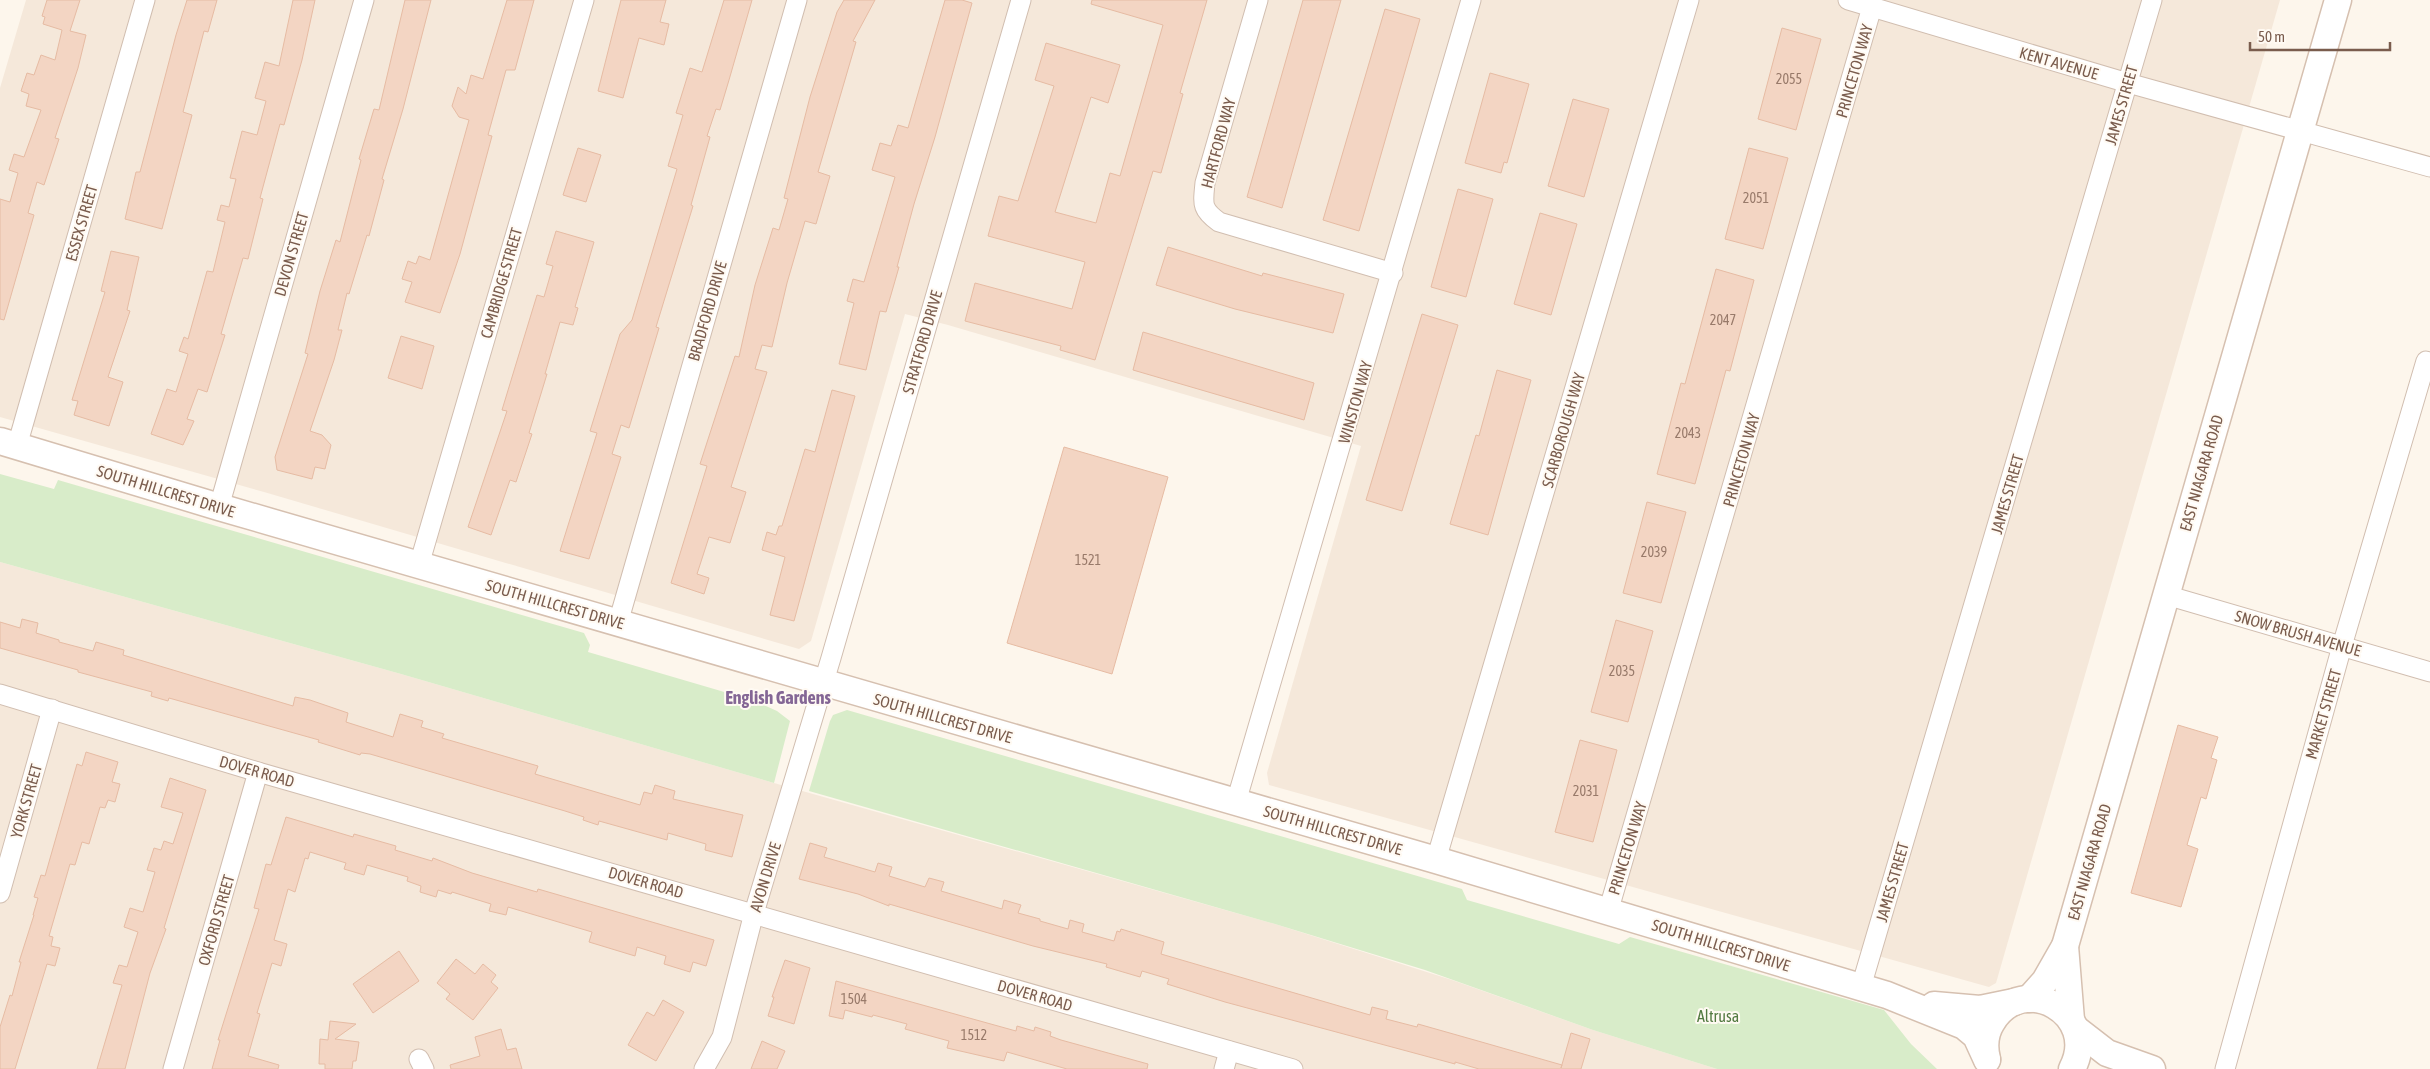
<svg xmlns="http://www.w3.org/2000/svg" width="2430" height="1069" font-family="'Asap Condensed',sans-serif">
	<style>
		.residential { fill: #f5e8da }
		.green { fill: #d8ecc9 }
		.building { fill: #f3d5c3; stroke: #e6bba3 }
		.lines { fill: none; stroke-linecap: round; stroke-linejoin: round }
		.street-casing { stroke: #d1beb0; stroke-width: 21 }
		.secondary-casing { stroke: #d6c0b0; stroke-width: 29 }
		.street { stroke: #fff; stroke-width: 19 }
		.secondary { stroke: #fff; stroke-width: 26 }
		.labels { text-anchor: middle; stroke-width: 4; stroke-linejoin: round; paint-order: stroke }
		.number-label { font-size: 14px; fill: #987a6a }
		.street-label { font-size: 16px; fill: #7a5c4d; stroke: #fffaf3 }
		.park-label { font-size: 16px; fill: #537a41; stroke: #fffaf3 }
		.neighbourhood-label { font-size: 18px; font-weight: bold; fill: #846695; stroke: #fffaf3 }
	</style>
	<rect width="100%" height="100%" fill="#fdf6ec"/>
	<g class="residential">
		<polygon points="26,0 2280,0 1996,983 1989,987 1269,785 1267,773 1361,446 948,325 905,314 811,641 799,649 264,492 0,417 0,88"/>
		<polygon points="0,562 401,674 774,783 1275,924 1452,980 1593,1030 1717,1069 0,1069"/>
	</g>
	<g class="green">
		<polygon points="0,474 54,489 58,480 584,633 590,645 588,652 755,701 777,711 790,721 774,783 401,674 0,562"/>
		<polygon points="847,710 1462,889 1467,900 1619,944 1630,937 1884,1010 1911,1044 1937,1069 1717,1069 1593,1030 1425,970 1275,924 809,791 830,721 833,715"/>
	</g>
	<g class="building">
		<polygon points="47,0 80,0 70,31 86,35 78,68 55,138 59,139 44,185 37,182 28,213 34,215 4,320 0,319 0,199 10,202 18,173 9,170 14,154 24,157 41,110 26,106 29,94 21,91 27,73 34,75 41,55 55,60 62,30 43,24 45,17 42,16"/>
		<polygon points="187,0 217,0 208,32 204,31 183,112 192,115 162,229 125,219 136,172 140,172 176,35"/>
		<polygon points="293,0 315,0 302,60 284,125 280,124 260,198 263,199 248,259 243,258 221,334 225,335 207,392 198,389 187,419 194,421 183,445 151,434 167,389 176,392 188,354 179,351 184,337 188,339 207,271 213,272 225,222 217,220 221,205 229,207 236,179 230,178 242,131 257,135 266,101 255,98 265,62 279,66"/>
		<polygon points="405,0 431,0 403,109 382,179 384,180 369,236 367,235 349,294 347,293 338,330 342,330 334,360 310,431 322,435 331,445 325,469 315,467 312,479 277,470 275,457 308,354 305,353 320,291 336,240 340,242 361,160 359,159 374,109 379,110"/>
		<polygon points="507,0 534,0 515,70 506,70 488,135 492,136 460,254 440,313 405,302 412,282 402,279 408,261 416,264 419,256 430,260 469,120 459,117 452,106 458,87 466,94 471,75 483,79"/>
		<polygon points="621,0 666,0 660,22 669,24 664,45 639,38 623,98 598,91"/>
		<polygon points="724,0 752,0 729,80 720,110 716,109 707,136 710,137 691,205 693,206 656,327 659,328 629,428 621,425 612,454 621,457 589,559 560,551 597,433 590,431 620,334 632,320 677,169 668,166 683,115 676,113 690,68 702,72"/>
		<polygon points="844,0 875,0 853,41 856,42 818,172 830,176 816,224 805,221 787,283 772,347 762,345 755,369 767,372 731,487 746,492 730,543 709,537 697,574 709,578 704,594 671,583 707,466 700,464 735,356 739,357 755,285 773,228 779,230 788,199 784,198 810,97 837,12"/>
		<polygon points="945,0 962,0 972,3 935,137 914,204 897,267 899,267 886,312 880,311 866,370 839,364 854,303 847,301 853,279 864,282 895,177 872,170 880,143 891,146 898,125 908,128"/>
		<polygon points="1092,0 1207,0 1180,93 1183,94 1161,173 1153,171 1095,360 1060,350 1061,346 965,321 975,283 1072,309 1085,262 988,236 999,196 1018,201 1054,86 1035,80 1046,43 1120,65 1108,103 1091,97 1055,212 1096,223 1110,173 1120,176 1163,25 1091,4"/>
		<polygon points="1303,0 1341,0 1282,208 1247,197"/>
		<polygon points="1385,9 1420,19 1359,231 1323,220"/>
		<polygon points="1782,28 1821,39 1796,130 1758,119"/>
		<polygon points="1490,73 1529,84 1507,163 1504,162 1501,173 1465,163"/>
		<polygon points="1573,99 1609,109 1584,197 1548,186"/>
		<polygon points="578,148 601,155 586,202 563,195"/>
		<polygon points="1749,148 1788,158 1763,249 1725,239"/>
		<polygon points="1458,189 1493,199 1466,297 1431,287"/>
		<polygon points="1540,213 1577,224 1551,315 1514,304"/>
		<polygon points="556,231 594,242 575,307 578,308 573,325 560,322 545,374 547,374 529,433 532,434 516,482 510,480 491,535 468,527 507,411 502,410 537,295 544,297 553,266 546,264"/>
		<polygon points="1168,247 1262,276 1263,273 1344,294 1333,333 1235,309 1156,285"/>
		<polygon points="111,251 139,257 127,310 130,311 108,377 123,382 109,426 74,415 78,401 72,400 105,292 101,291"/>
		<polygon points="1716,269 1754,280 1730,371 1726,370 1695,484 1657,474 1681,383 1685,384"/>
		<polygon points="1422,314 1458,325 1402,511 1366,500"/>
		<polygon points="1143,332 1314,383 1304,420 1133,370"/>
		<polygon points="401,336 434,346 422,389 388,378"/>
		<polygon points="1497,370 1531,380 1488,535 1450,524 1476,435 1479,436"/>
		<polygon points="832,390 855,396 794,621 770,615 785,557 762,550 767,532 776,535 779,526 782,526 805,449 815,452"/>
		<polygon points="1064,447 1168,477 1112,674 1007,643"/>
		<polygon points="1647,502 1686,512 1661,603 1623,593"/>
		<polygon points="22,619 38,623 36,633 59,640 59,642 93,651 96,642 124,650 123,655 293,706 295,697 310,700 348,713 346,722 393,737 400,714 423,721 421,727 444,734 442,738 538,766 535,774 640,805 644,792 652,794 655,785 675,791 673,799 743,815 732,857 705,850 706,844 668,833 667,840 599,821 598,825 583,820 584,817 565,811 370,754 361,753 360,755 318,742 319,740 169,698 168,701 151,696 152,692 78,672 78,670 0,648 0,622 20,628"/>
		<polygon points="1616,620 1653,631 1628,722 1591,712"/>
		<polygon points="2178,725 2218,737 2211,758 2217,760 2206,799 2201,797 2187,845 2198,849 2181,907 2131,893"/>
		<polygon points="1580,740 1617,750 1593,842 1555,832"/>
		<polygon points="86,752 118,762 112,782 120,784 115,802 108,800 105,808 100,807 89,844 82,842 75,865 70,864 49,936 53,937 51,946 60,948 55,966 47,964 15,1069 0,1069 0,1027 10,995 12,996 21,962 19,962 34,915 33,915 38,898 34,897 41,875 45,876 77,764 82,766"/>
		<polygon points="170,778 206,790 164,928 166,929 150,973 125,1069 97,1069 122,985 113,983 119,965 127,967 138,932 124,927 130,908 143,912 155,872 147,870 154,848 161,850 164,841 173,844 183,813 161,807"/>
		<polygon points="286,817 353,837 354,834 396,846 395,850 432,861 433,858 472,873 537,892 538,889 714,940 706,966 693,962 690,972 664,964 666,956 637,947 635,956 589,942 592,932 508,907 506,915 489,911 491,904 452,892 451,894 438,890 436,897 420,892 421,886 407,881 408,877 367,865 364,875 344,869 346,863 310,852 308,859 305,858 295,892 288,889 274,940 287,944 281,966 272,963 257,1013 260,1014 248,1056 279,1065 278,1069 212,1069 220,1040 218,1040 259,909 254,908 266,864 271,865"/>
		<polygon points="810,843 827,848 824,857 875,872 878,863 892,867 889,876 925,887 929,878 944,882 941,891 1002,909 1004,900 1021,905 1018,913 1040,919 1040,921 1068,929 1070,920 1084,924 1082,932 1114,941 1117,931 1120,932 1121,929 1164,942 1161,954 1370,1015 1372,1007 1388,1011 1386,1019 1417,1027 1418,1024 1478,1041 1562,1065 1561,1068 1571,1033 1590,1039 1581,1069 1479,1069 1455,1062 1455,1064 1225,1002 1167,984 1169,979 1142,971 1140,977 1106,967 1107,964 1033,946 889,904 889,906 858,894 799,879"/>
		<polygon points="399,951 419,981 373,1013 353,984"/>
		<polygon points="456,959 475,974 483,964 496,975 491,982 498,988 473,1020 446,999 450,994 437,983"/>
		<polygon points="785,960 810,968 794,1024 768,1016 774,997 772,997"/>
		<polygon points="836,981 1016,1031 1017,1026 1034,1031 1035,1027 1051,1032 1050,1036 1061,1040 1148,1064 1147,1069 1067,1069 1007,1052 1004,1061 947,1048 949,1041 905,1029 907,1024 873,1015 872,1017 845,1010 843,1019 829,1016"/>
		<polygon points="663,1000 684,1012 656,1061 628,1045 647,1012 654,1016"/>
		<polygon points="330,1021 356,1024 335,1039 359,1042 356,1061 353,1061 352,1069 325,1069 325,1064 319,1064 320,1039 328,1040"/>
		<polygon points="501,1029 507,1050 516,1048 522,1069 451,1069 450,1065 480,1056 475,1037"/>
		<polygon points="762,1041 785,1051 777,1069 751,1069"/>
	</g>
	<g class="lines">
		<defs>
			<g id="street">
				<path d="M1258 0 1205 183C1203 204 1201 209 1219 222L1393 273"/>
				<polyline points="1848,0 2128,83 2430,167"/>
				<polyline points="17,446 145,0"/>
				<polyline points="219,507 364,0"/>
				<polyline points="419,565 584,0"/>
				<polyline points="2166,595 2430,672"/>
				<polyline points="618,623 797,0"/>
				<polyline points="0,694 258,772 1293,1069"/>
				<polyline points="1236,802 1471,0"/>
				<polyline points="1436,860 1689,0"/>
				<polyline points="0,893 52,709"/>
				<polyline points="1608,912 1872,7"/>
				<polyline points="1861,987 2152,0"/>
				<polyline points="419,1059 424,1069"/>
				<polyline points="173,1069 258,772"/>
				<polyline points="704,1069 722,1037 754,913 831,658 1021,0"/>
				<polyline points="1224,1069 1229,1051"/>
				<polyline points="2225,1069 2342,646 2426,361"/>
			</g>
			<g id="secondary">
				<polyline points="0,441 219,507 1436,860 1887,995 1964,1026 1976,1036 1987,1060"/>
				<polyline points="2065,946 2071,1020"/>
				<polyline points="2029,999 2045,981 2065,946 2338,0"/>
				<polyline points="1934,1005 1980,1009 2014,1002"/>
				<polyline points="2076,1029 2107,1053 2152,1069"/>
				<path d="M1987 1059C1984 1047 1985 1033 1992 1022 2023 970 2101 1014 2072 1069"/>
			</g>
		</defs>
		<use href="#street" class="street-casing"/>
		<use href="#secondary" class="secondary-casing"/>
		<use href="#street" class="street"/>
		<use href="#secondary" class="secondary"/>
	</g>
	<g class="labels">
		<g class="number-label">
			<text x="1789" y="84">2055</text>
			<text x="1756" y="203">2051</text>
			<text x="1723" y="325">2047</text>
			<text x="1688" y="438">2043</text>
			<text x="1654" y="557">2039</text>
			<text x="1088" y="565">1521</text>
			<text x="1622" y="676">2035</text>
			<text x="1586" y="796">2031</text>
			<text x="854" y="1004">1504</text>
			<text x="974" y="1040">1512</text>
		</g>
		<g class="street-label">
			<text transform="translate(2059 63) rotate(16)" y="6">KENT AVENUE</text>
			<text transform="translate(1854 71) rotate(-74)" y="6">PRINCETON WAY</text>
			<text transform="translate(2121 105) rotate(-74)" y="6">JAMES STREET</text>
			<text transform="translate(1218 143) rotate(-75)" y="6">HARTFORD WAY</text>
			<text transform="translate(81 223) rotate(-74)" y="6">ESSEX STREET</text>
			<text transform="translate(291 254) rotate(-74)" y="6">DEVON STREET</text>
			<text transform="translate(501 283) rotate(-74)" y="6">CAMBRIDGE STREET</text>
			<text transform="translate(707 311) rotate(-74)" y="6">BRADFORD DRIVE</text>
			<text transform="translate(922 342) rotate(-74)" y="6">STRATFORD DRIVE</text>
			<text transform="translate(1355 402) rotate(-74)" y="6">WINSTON WAY</text>
			<text transform="translate(1563 430) rotate(-74)" y="6">SCARBOROUGH WAY</text>
			<text transform="translate(1741 460) rotate(-74)" y="6">PRINCETON WAY</text>
			<text transform="translate(2201 473) rotate(-74)" y="6">EAST NIAGARA ROAD</text>
			<text transform="translate(166 491) rotate(17)" y="6">SOUTH HILLCREST DRIVE</text>
			<text transform="translate(2007 494) rotate(-74)" y="6">JAMES STREET</text>
			<text transform="translate(555 604) rotate(16)" y="6">SOUTH HILLCREST DRIVE</text>
			<text transform="translate(2298 633) rotate(16)" y="6">SNOW BRUSH AVENUE</text>
			<text transform="translate(2323 714) rotate(-74)" y="6">MARKET STREET</text>
			<text transform="translate(943 718) rotate(16)" y="6">SOUTH HILLCREST DRIVE</text>
			<text transform="translate(257 771) rotate(16)" y="6">DOVER ROAD</text>
			<text transform="translate(26 801) rotate(-74)" y="6">YORK STREET</text>
			<text transform="translate(1333 830) rotate(16)" y="6">SOUTH HILLCREST DRIVE</text>
			<text transform="translate(1627 848) rotate(-73)" y="6">PRINCETON WAY</text>
			<text transform="translate(2089 862) rotate(-74)" y="6">EAST NIAGARA ROAD</text>
			<text transform="translate(765 877) rotate(-73)" y="6">AVON DRIVE</text>
			<text transform="translate(646 882) rotate(16)" y="6">DOVER ROAD</text>
			<text transform="translate(1892 882) rotate(-74)" y="6">JAMES STREET</text>
			<text transform="translate(216 920) rotate(-74)" y="6">OXFORD STREET</text>
			<text transform="translate(1721 945) rotate(17)" y="6">SOUTH HILLCREST DRIVE</text>
			<text transform="translate(1035 995) rotate(16)" y="6">DOVER ROAD</text>
		</g>
		<g class="park-label">
			<text x="1718" y="1022">Altrusa</text>
		</g>
		<g class="neighbourhood-label">
			<text x="778" y="704">English Gardens</text>
		</g>
	</g>
	<path d="M2250 42v8h140v-8" fill="none" stroke="#7a5c4d" stroke-width="2.5"/>
	<text x="2258" y="42" font-size="15" fill="#7a5c4d" stroke="#fffaf3" stroke-width="4" paint-order="stroke">50 m</text>
</svg>
